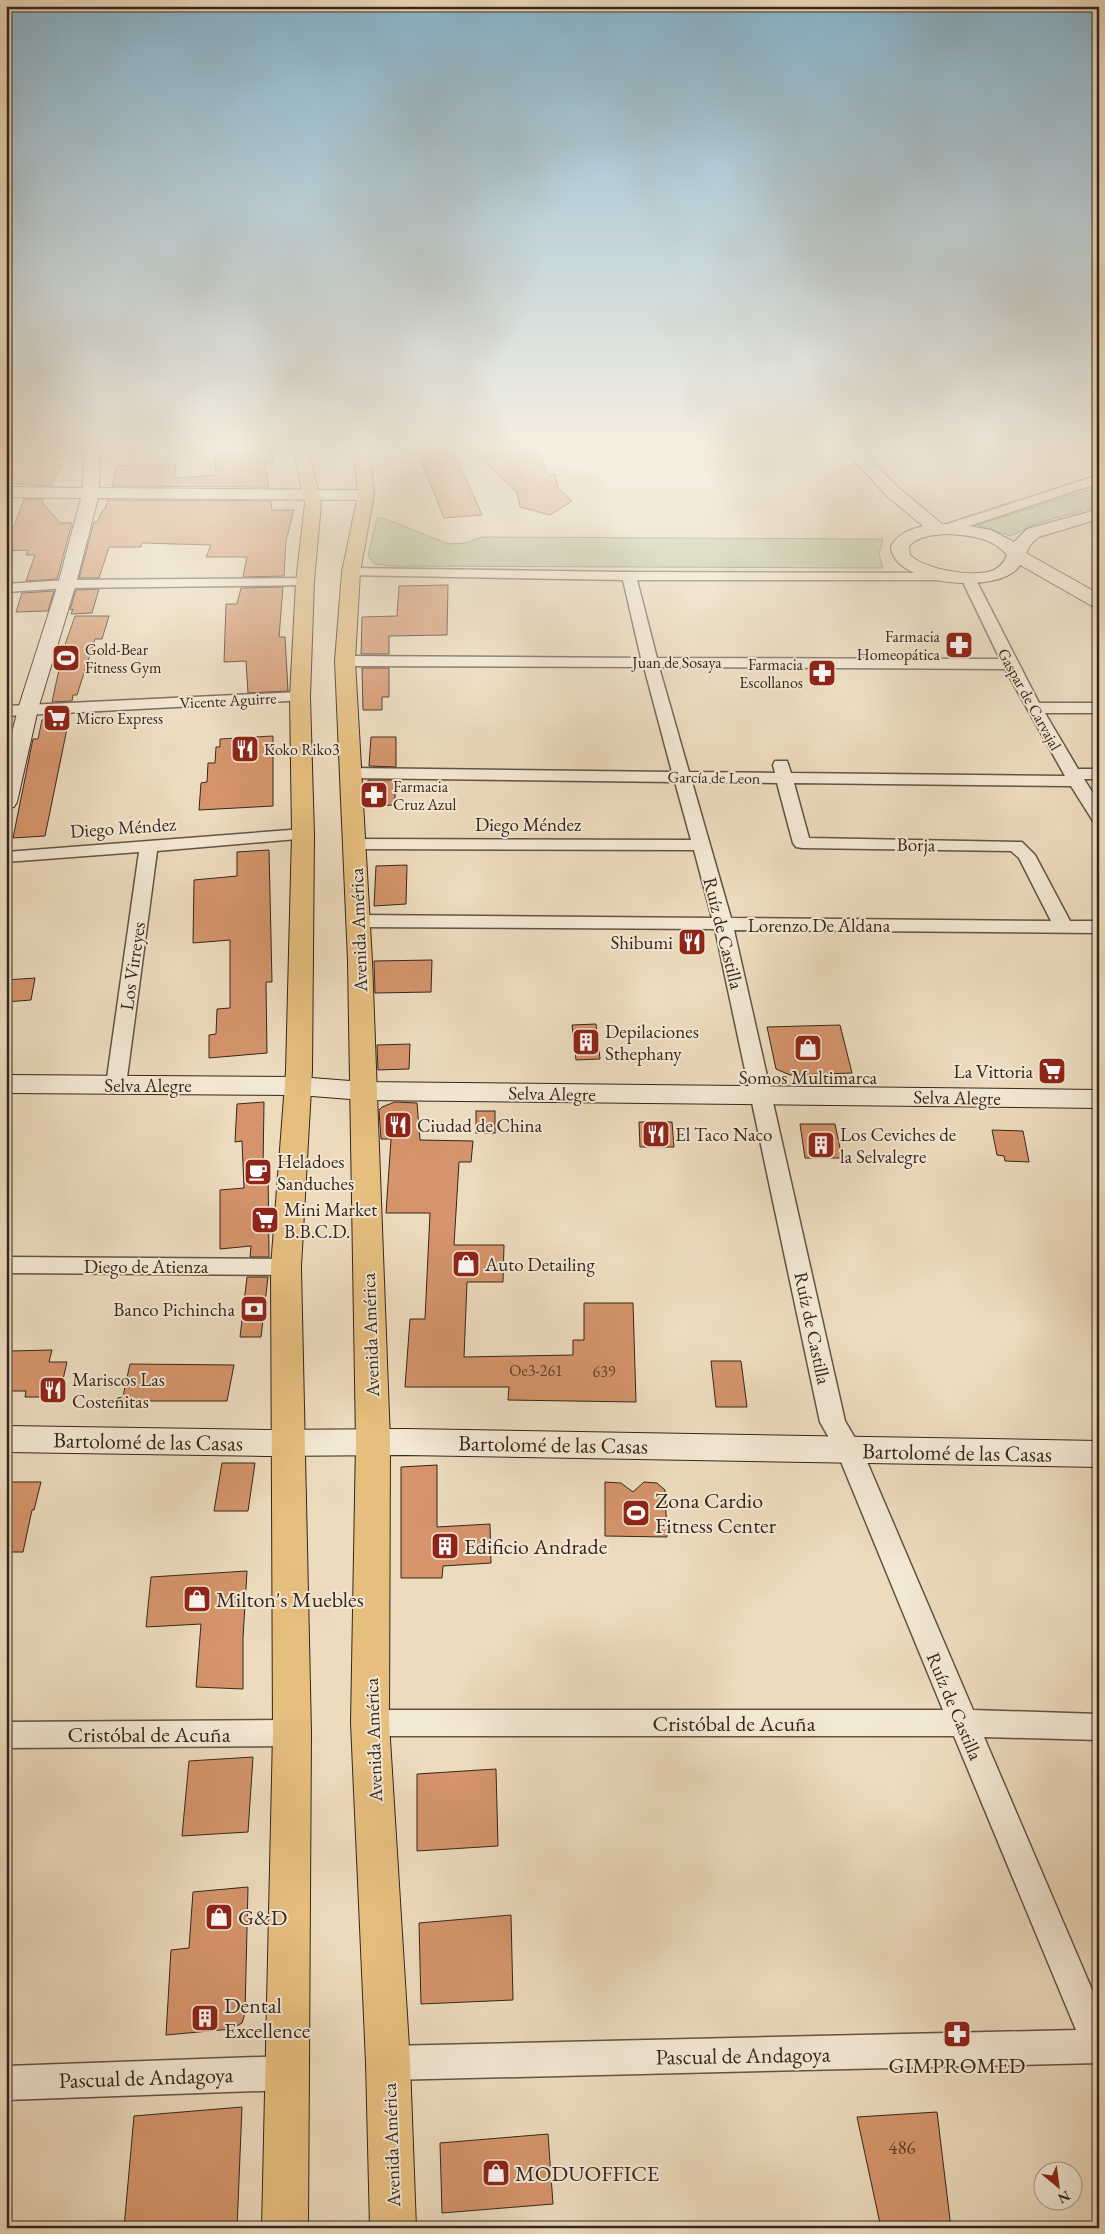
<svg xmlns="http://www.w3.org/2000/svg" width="1105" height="2234" font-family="'EB Garamond',serif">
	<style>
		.green { fill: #b1c196; stroke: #73745a }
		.building { fill: #d5946b; stroke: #35261d }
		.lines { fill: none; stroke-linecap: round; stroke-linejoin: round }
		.street-casing { stroke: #635345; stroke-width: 3 }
		.secondary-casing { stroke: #35261d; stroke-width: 2 }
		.primary-casing { stroke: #35261d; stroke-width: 2 }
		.street { fill: #f3e8d4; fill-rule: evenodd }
		.secondary { fill: #f3e8d4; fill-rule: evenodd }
		.primary { fill: #e6be7e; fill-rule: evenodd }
		.labels { text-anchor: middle; stroke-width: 4; stroke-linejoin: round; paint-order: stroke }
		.far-poi-label { font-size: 16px; fill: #35261d; stroke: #f3e8d4; text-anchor: start }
		.far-street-label { font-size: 16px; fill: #35261d; stroke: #f3e8d4 }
		.number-label { font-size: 16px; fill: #5d4230 }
		.street-label { font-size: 19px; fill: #35261d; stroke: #f3e8d4 }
		.poi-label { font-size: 19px; fill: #35261d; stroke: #f3e8d4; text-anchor: start }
		.near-number-label { font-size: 19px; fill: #5d4230 }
		.near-street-label { font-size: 22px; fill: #35261d; stroke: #f3e8d4 }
		.near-poi-label { font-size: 22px; fill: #35261d; stroke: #f3e8d4; text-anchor: start }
	</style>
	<rect width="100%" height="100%" fill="#ecdbbd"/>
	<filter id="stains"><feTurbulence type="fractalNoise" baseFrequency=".004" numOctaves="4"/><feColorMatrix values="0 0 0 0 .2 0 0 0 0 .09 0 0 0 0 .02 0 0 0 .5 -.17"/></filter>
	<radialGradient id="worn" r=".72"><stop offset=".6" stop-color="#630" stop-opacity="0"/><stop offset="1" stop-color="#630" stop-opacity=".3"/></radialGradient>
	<g class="green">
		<polygon points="1099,487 1099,506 1038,523 1011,536 977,525"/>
		<polygon points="377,518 383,518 449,544 466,543 482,537 883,539 879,554 883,568 391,566 374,564 368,555"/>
	</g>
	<g class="building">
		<polygon points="6,445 62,445 55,465 62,465 51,486 6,483"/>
		<polygon points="270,445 273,463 265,463 269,487 112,486 117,466 176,464 174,478 216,475 214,448"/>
		<polygon points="415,445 451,445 482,515 444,518"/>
		<polygon points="466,445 534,445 549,475 555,474 558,488 572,501 550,515 520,507 517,492"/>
		<polygon points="24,499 43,499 42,502 60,523 72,523 57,579 26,581 35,555 26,555 28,550 6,551 6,529 13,529"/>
		<polygon points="108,500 271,501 272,510 294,510 286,541 284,576 243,577 247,557 206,557 211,545 142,543 141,547 109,547 99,578 79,578 94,522 97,522 102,511 105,509"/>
		<polygon points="448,585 447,635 389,636 389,654 361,654 362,617 397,616 399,586"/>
		<polygon points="283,587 279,637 285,637 288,691 248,693 246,661 224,662 226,604 237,604 241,588"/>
		<polygon points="99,589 92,613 71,614 73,609 70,610 76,590"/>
		<polygon points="54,591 48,611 16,612 22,593"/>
		<polygon points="75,616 109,616 102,639 95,639 77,695 73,695 72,701 52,702 60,665 58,665"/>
		<polygon points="362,668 389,668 389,697 382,697 382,710 363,710"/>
		<polygon points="70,714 45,836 13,838 33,739 38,739 42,720 49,716"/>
		<polygon points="273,736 273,806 199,810 201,783 207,782 208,763 215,763 216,747 220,747 220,739"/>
		<polygon points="371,737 396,737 396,767 369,766"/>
		<polygon points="368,780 395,780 395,805 367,806"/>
		<polygon points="269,850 272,982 266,982 267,1053 209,1058 209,1035 216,1034 217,1009 230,1008 230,940 193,943 194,880 237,876 237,852"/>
		<polygon points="407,865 406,904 374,906 376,866"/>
		<polygon points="432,960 431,992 375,993 374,961"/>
		<polygon points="35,978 31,1000 6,1002 6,980"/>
		<polygon points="596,1024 600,1059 576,1060 572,1025"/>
		<polygon points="840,1025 852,1073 790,1075 776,1069 767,1027"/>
		<polygon points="410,1044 409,1069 378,1070 377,1045"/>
		<polygon points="264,1102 263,1168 268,1168 269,1257 250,1257 251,1246 220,1249 220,1190 244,1188 242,1141 235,1142 237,1104"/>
		<polygon points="395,1102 417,1103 420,1140 473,1141 471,1162 459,1162 454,1245 504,1245 503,1282 467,1282 464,1357 573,1355 573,1340 584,1340 584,1303 633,1303 636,1402 508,1400 509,1387 405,1387 410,1319 425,1319 430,1213 386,1213 391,1139 381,1139 379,1110 382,1107"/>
		<rect x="476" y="1111" width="19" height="22"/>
		<polygon points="639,1122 672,1122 674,1147 640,1147"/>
		<polygon points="800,1124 835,1124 842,1158 805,1158"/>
		<polygon points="992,1130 1023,1131 1029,1162 1005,1161 1004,1156 997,1155"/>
		<polygon points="247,1277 268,1277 261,1337 240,1337"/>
		<polygon points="52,1350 49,1362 67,1362 59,1397 25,1397 26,1391 6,1391 6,1365 10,1351"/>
		<polygon points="711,1361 741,1361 747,1407 716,1407"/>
		<polygon points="130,1364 234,1365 227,1401 122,1401"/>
		<polygon points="222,1463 255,1463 248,1511 214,1511"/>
		<polygon points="437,1465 437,1527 490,1524 491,1563 443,1566 442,1578 401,1578 401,1467"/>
		<polygon points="6,1482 41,1482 34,1510 32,1510 23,1552 6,1552"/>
		<polygon points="605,1482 621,1483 633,1492 644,1482 657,1483 665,1490 667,1537 605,1536"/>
		<polygon points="247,1571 243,1638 243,1689 196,1687 201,1624 146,1627 151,1577"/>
		<polygon points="253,1757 248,1832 182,1836 189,1761"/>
		<polygon points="496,1769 498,1846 417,1851 417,1774"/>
		<polygon points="248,1887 245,2013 242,2023 231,2029 166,2035 171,1950 189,1948 193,1892"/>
		<polygon points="511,1915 513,2000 421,2004 419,1923"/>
		<polygon points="242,2107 237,2228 124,2228 134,2116"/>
		<polygon points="937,2112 951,2228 881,2228 857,2117"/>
		<polygon points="548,2134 553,2204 442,2213 440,2143"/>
	</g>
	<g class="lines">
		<defs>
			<g id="street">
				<polygon points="1091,445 1099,445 1099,450"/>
				<polygon points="1099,475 1099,483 951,532 941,532 939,529 941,526"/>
				<path d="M351 568 621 572 952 573 957 574 959 577 957 580H637L657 658 1000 659 961 578 968 574 975 578 1039 703H1099V713H1045L1078 769H1099V779H1084L1099 803V822L1093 821 1071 786 794 783 809 838 1022 842 1035 855 1070 921H1099V933L734 930 845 1421 862 1450 973 1710 1099 1714V1740L984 1737 1099 2006V2063L388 2080 376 2075 371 2063 376 2051 388 2046 1076 2030 954 1736H370L360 1732 355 1723 360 1714 370 1710H943L837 1452 820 1422 715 929 358 927 351 925 349 921 351 917 358 915 712 918 694 850 354 849 348 848 345 844 348 840 354 839 691 840 675 782 352 778 346 777 344 773 346 769 352 768 672 772 644 667 345 666 340 664 337 661 340 658 345 656 641 658 623 580 346 575 344 572ZM659 667 1005 669 1065 776 791 773 787 761H775L773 765 775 773 689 772ZM692 782 777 783 793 843 796 847 802 848 1011 851 1019 858 1051 921 731 918Z"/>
				<polygon points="305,578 312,582 310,585 67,588 6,592 6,584 67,580"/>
				<polygon points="300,692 306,694 308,697 306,700 6,716 6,706"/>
				<polygon points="303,829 309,830 312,834 309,838 157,851 126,1085 123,1090 116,1092 109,1090 106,1085 139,852 6,862 6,852"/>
				<polygon points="6,1257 286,1259 294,1261 298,1267 294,1273 286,1275 6,1273"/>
				<polygon points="292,1720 302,1724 307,1733 302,1742 292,1746 6,1748 6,1722"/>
				<polygon points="287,2056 299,2061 304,2073 299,2085 287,2090 6,2100 6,2066"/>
			</g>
			<g id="secondary">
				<polygon points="84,445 100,445 99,488 366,490 372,491 374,495 372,499 366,500 98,498 76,584 38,709 17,802 14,807 6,809 6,756 18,709 58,584 81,498 6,497 6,487 83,488"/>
				<path d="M840 445H856L899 488 942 524 965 525 991 530 1014 542 1027 529 1099 509V519L1039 537 1031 544 1026 553 1099 594V608L1092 606 1020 565C1002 596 891 586 891 546 899 533 909 530 923 526L887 496ZM946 534C968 535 992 537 1007 555 1004 562 1001 566 994 570 975 578 925 570 910 555L909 546C918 536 933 535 946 534Z"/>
				<polygon points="6,1075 299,1077 363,1082 1099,1090 1099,1108 363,1100 299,1095 6,1093"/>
				<polygon points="6,1426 265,1430 406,1429 1099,1441 1099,1467 406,1455 265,1456 6,1452"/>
			</g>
			<g id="primary">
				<polygon points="292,445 308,445 321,503 314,582 310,697 314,834 312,1071 301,1267 311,1733 308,2228 262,2228 273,1733 271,1267 286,1071 292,834 290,697 296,582 305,503"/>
				<polygon points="353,445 369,445 374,495 360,572 355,661 372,961 390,1441 389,1723 410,2063 416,2228 370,2228 366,2063 351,1723 356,1441 348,961 335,661 342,572 358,495"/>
			</g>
		</defs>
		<use href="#street" class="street-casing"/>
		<use href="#secondary" class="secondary-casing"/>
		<use href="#primary" class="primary-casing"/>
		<use href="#street" class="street"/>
		<use href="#secondary" class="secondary"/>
		<use href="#primary" class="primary"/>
	</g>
	<linearGradient id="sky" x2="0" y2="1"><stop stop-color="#88b7d2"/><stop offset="0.59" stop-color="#f6efe1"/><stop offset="1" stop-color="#f6efe1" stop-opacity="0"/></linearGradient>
	<rect width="1105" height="757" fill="url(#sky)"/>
	<defs>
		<symbol id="pharmacy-square" viewBox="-11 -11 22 22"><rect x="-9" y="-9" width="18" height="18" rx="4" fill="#8f2418" stroke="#f3e8d4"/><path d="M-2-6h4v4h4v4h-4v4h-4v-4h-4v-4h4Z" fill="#fff"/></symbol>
		<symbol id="stadium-square" viewBox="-11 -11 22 22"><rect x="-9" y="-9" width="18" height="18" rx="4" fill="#8f2418" stroke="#f3e8d4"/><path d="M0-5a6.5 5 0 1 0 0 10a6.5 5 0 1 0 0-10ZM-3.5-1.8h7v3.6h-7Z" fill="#fff"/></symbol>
		<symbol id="supermarket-square" viewBox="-11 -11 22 22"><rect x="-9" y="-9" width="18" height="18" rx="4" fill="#8f2418" stroke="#f3e8d4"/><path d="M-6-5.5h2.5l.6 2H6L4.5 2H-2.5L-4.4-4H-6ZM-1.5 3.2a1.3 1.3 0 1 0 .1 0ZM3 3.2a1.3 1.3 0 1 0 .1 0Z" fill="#fff"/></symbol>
		<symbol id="restaurant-square" viewBox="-11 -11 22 22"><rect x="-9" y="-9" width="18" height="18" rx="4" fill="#8f2418" stroke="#f3e8d4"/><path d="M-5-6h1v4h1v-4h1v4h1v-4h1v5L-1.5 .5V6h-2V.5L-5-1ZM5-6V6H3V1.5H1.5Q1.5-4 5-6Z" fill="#fff"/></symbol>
		<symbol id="building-square" viewBox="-11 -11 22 22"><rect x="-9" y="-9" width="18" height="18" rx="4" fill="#8f2418" stroke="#f3e8d4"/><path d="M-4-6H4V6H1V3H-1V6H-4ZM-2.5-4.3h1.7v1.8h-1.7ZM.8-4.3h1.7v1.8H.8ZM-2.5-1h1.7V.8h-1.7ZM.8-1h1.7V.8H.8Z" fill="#fff"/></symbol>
		<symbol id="shop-square" viewBox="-11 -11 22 22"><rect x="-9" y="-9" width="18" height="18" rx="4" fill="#8f2418" stroke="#f3e8d4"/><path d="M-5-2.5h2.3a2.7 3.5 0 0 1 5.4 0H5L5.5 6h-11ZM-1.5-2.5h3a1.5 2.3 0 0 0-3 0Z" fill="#fff"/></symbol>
		<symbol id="cafe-square" viewBox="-11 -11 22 22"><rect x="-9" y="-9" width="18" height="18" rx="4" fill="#8f2418" stroke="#f3e8d4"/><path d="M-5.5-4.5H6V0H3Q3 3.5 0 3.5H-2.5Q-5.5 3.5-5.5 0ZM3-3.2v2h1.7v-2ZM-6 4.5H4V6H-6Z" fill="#fff"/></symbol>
		<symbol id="bank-square" viewBox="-11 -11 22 22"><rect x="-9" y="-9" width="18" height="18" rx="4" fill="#8f2418" stroke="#f3e8d4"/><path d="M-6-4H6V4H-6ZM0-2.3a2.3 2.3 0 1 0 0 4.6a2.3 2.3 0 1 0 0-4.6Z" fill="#fff"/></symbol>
	</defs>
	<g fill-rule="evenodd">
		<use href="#pharmacy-square" x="943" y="629" width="32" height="32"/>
		<use href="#stadium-square" x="50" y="642" width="32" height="32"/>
		<use href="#pharmacy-square" x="806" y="657" width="32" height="32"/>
		<use href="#supermarket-square" x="41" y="702" width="32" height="32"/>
		<use href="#restaurant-square" x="229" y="733" width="32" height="32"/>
		<use href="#pharmacy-square" x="358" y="779" width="32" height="32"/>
		<use href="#restaurant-square" x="676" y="926" width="32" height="32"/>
		<use href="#building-square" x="570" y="1026" width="32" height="32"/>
		<use href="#shop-square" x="792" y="1032" width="32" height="32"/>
		<use href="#supermarket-square" x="1036" y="1055" width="32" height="32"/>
		<use href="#restaurant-square" x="382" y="1109" width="32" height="32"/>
		<use href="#restaurant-square" x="640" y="1118" width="32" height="32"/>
		<use href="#building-square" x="805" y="1129" width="32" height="32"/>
		<use href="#cafe-square" x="242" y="1156" width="32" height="32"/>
		<use href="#supermarket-square" x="249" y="1204" width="32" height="32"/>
		<use href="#shop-square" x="450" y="1248" width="32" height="32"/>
		<use href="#bank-square" x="238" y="1293" width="32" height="32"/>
		<use href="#restaurant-square" x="37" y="1374" width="32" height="32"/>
		<use href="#stadium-square" x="620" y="1497" width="32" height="32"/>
		<use href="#building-square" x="429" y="1530" width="32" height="32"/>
		<use href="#shop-square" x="181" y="1583" width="32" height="32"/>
		<use href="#shop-square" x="203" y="1901" width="32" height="32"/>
		<use href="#building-square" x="189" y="2002" width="32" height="32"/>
		<use href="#pharmacy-square" x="941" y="2018" width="32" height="32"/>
		<use href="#shop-square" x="480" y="2157" width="32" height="32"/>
	</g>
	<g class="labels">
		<g class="far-poi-label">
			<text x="940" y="642" text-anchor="end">Farmacia<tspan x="940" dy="18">Homeopática</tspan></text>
			<text x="85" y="655">Gold-Bear<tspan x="85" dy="18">Fitness Gym</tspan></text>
			<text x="803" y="670" text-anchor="end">Farmacia<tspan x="803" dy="18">Escollanos</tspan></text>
			<text x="76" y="724">Micro Express</text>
			<text x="264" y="755">Koko Riko3</text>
			<text x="393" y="792">Farmacia<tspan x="393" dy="18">Cruz Azul</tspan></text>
		</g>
		<g class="far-street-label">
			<text x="677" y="668">Juan de Sosaya</text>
			<text transform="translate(1030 699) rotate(61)" y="6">Gaspar de Carvajal</text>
			<text transform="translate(228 700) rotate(-3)" y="6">Vicente Aguirre</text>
			<text transform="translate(714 777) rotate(1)" y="6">García de Leon</text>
		</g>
		<g class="number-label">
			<text x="536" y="1376">Oe3-261</text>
			<text x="604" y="1377">639</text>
		</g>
		<g class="street-label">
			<text x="528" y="831">Diego Méndez</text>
			<text transform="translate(123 827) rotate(-4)" y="7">Diego Méndez</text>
			<text transform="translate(916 844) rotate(1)" y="7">Borja</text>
			<text x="819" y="932">Lorenzo De Aldana</text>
			<text transform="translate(358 930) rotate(-92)" y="7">Avenida América</text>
			<text transform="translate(724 933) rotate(76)" y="7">Ruíz de Castilla</text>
			<text transform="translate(132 966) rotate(-82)" y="7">Los Virreyes</text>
			<text x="148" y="1092">Selva Alegre</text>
			<text transform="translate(552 1093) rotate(1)" y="7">Selva Alegre</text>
			<text transform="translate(957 1097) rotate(1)" y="7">Selva Alegre</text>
			<text x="146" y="1273">Diego de Atienza</text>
			<text transform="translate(813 1328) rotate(78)" y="7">Ruíz de Castilla</text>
			<text transform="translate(370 1335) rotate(-92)" y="7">Avenida América</text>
			<text transform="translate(955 1706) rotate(67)" y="7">Ruíz de Castilla</text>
			<text transform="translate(373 1740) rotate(-92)" y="7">Avenida América</text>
			<text transform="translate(391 2145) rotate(-92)" y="7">Avenida América</text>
		</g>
		<g class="poi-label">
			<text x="673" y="949" text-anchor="end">Shibumi</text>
			<text x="605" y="1038">Depilaciones<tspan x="605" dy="22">Sthephany</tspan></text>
			<text x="1033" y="1078" text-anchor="end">La Vittoria</text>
			<text x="808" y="1084" text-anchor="middle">Somos Multimarca</text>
			<text x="417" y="1132">Ciudad de China</text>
			<text x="675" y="1141">El Taco Naco</text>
			<text x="840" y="1141">Los Ceviches de<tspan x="840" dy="22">la Selvalegre</tspan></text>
			<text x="277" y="1168">Heladoes<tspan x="277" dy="22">Sanduches</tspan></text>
			<text x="284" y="1216">Mini Market<tspan x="284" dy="22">B.B.C.D.</tspan></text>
			<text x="485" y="1271">Auto Detailing</text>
			<text x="235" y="1316" text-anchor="end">Banco Pichincha</text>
			<text x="72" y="1386">Mariscos Las<tspan x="72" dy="22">Costeñitas</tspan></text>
		</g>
		<g class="near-number-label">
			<text x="902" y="2154">486</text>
		</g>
		<g class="near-street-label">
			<text transform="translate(148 1441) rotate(1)" y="8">Bartolomé de las Casas</text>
			<text transform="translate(553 1444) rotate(1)" y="8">Bartolomé de las Casas</text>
			<text transform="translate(957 1452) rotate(1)" y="8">Bartolomé de las Casas</text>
			<text x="734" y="1731">Cristóbal de Acuña</text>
			<text x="149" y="1742">Cristóbal de Acuña</text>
			<text transform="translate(743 2055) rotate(-1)" y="8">Pascual de Andagoya</text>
			<text transform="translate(146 2077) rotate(-2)" y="8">Pascual de Andagoya</text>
		</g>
		<g class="near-poi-label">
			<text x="655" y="1508">Zona Cardio<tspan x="655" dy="25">Fitness Center</tspan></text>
			<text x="464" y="1554">Edificio Andrade</text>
			<text x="216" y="1607">Milton's Muebles</text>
			<text x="238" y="1925">G&amp;D</text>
			<text x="224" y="2013">Dental<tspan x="224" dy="25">Excellence</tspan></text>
			<text x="957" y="2073" text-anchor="middle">GIMPROMED</text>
			<text x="515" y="2181">MODUOFFICE</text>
		</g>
	</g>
	<rect width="1105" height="2234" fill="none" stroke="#ecdbbd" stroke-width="25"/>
	<rect x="8" y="8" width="1090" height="2219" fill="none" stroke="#35261d" stroke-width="2.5"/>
	<rect x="12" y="12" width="1080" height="2209" fill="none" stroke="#35261d"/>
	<g transform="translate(1058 2186) rotate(151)"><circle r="24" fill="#f3e8d4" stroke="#a79a8b"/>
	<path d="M0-4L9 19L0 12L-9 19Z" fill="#8f2418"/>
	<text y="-8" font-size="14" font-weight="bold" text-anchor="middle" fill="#35261d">N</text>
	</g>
	<rect width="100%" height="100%" filter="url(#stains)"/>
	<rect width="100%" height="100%" fill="url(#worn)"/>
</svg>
